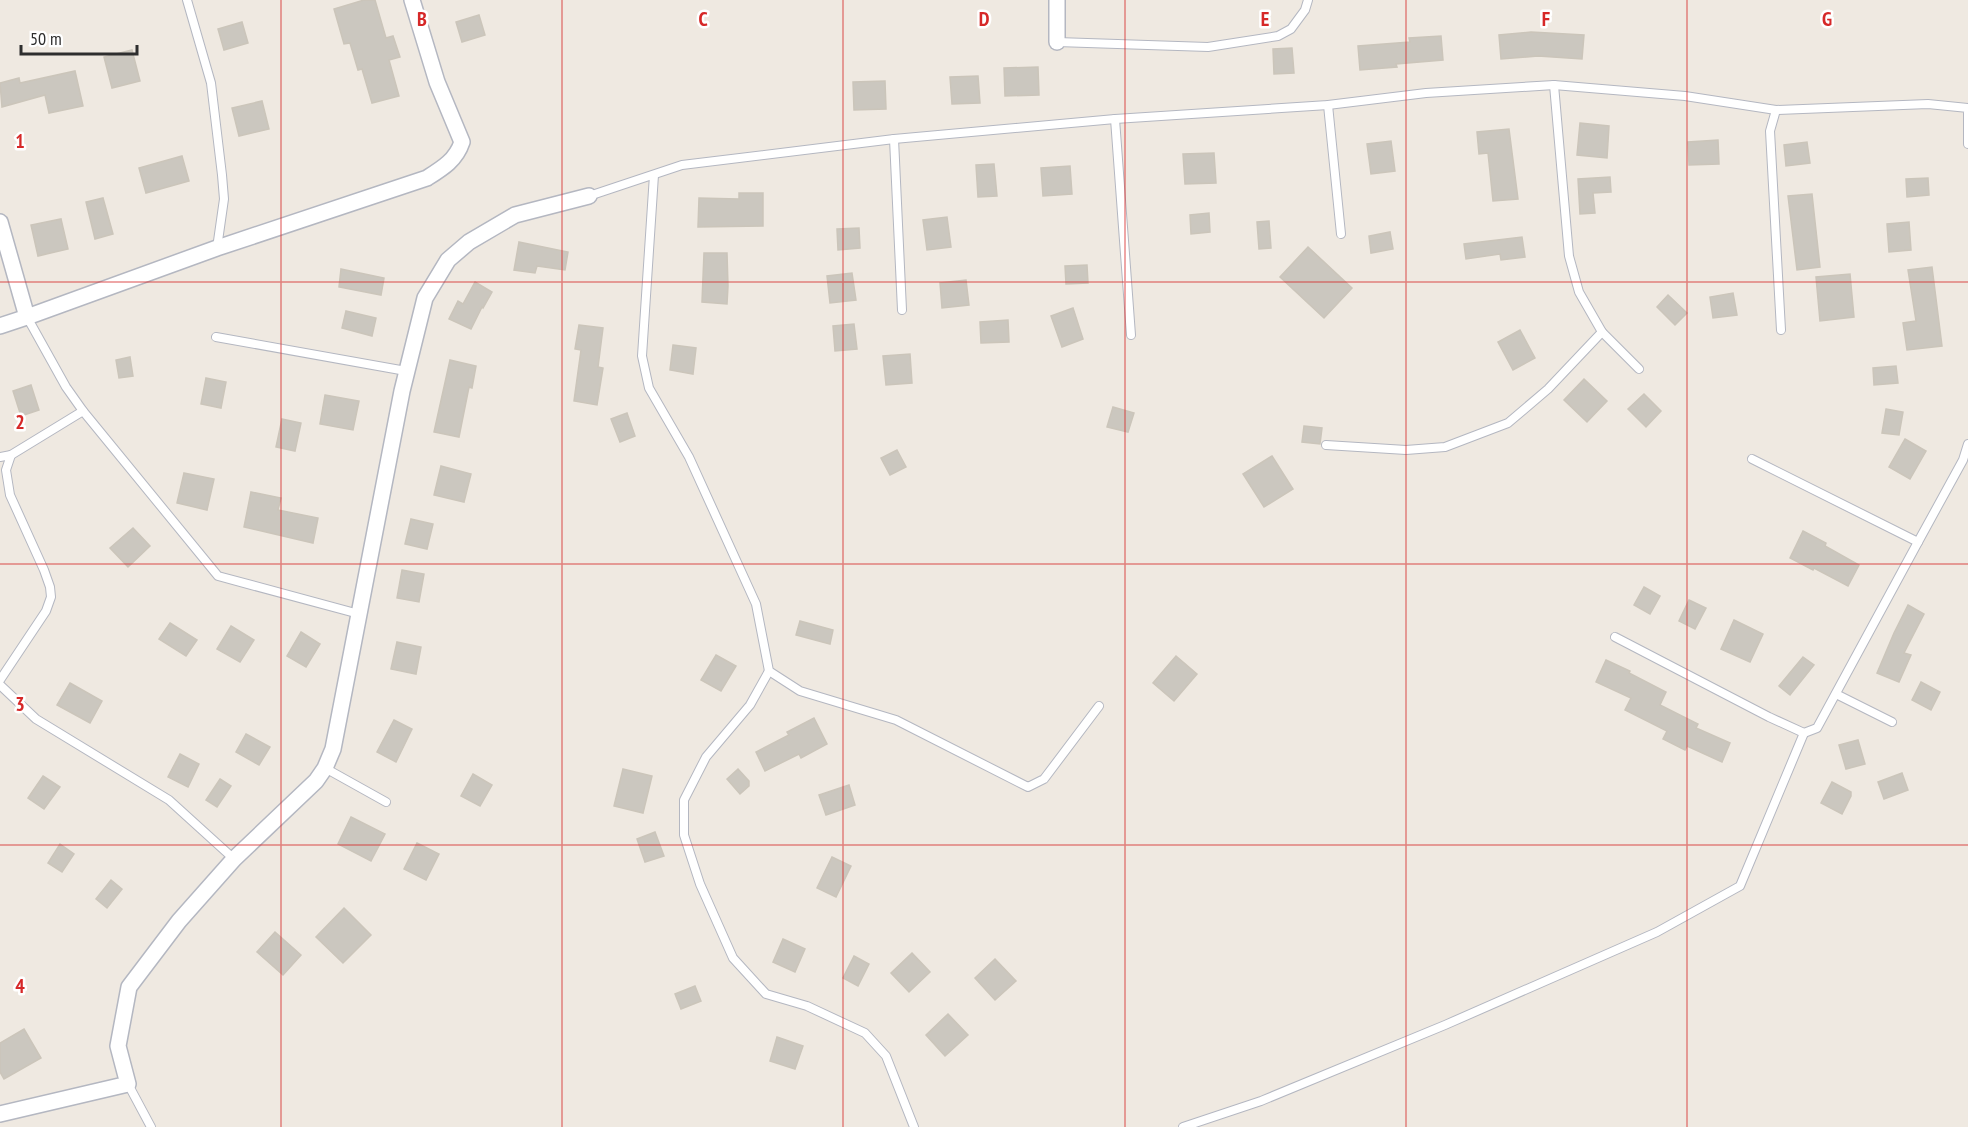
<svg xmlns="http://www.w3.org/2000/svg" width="1968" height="1127" font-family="'PT Sans Narrow',sans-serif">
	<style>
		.building { fill: #cbc7bf; stroke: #cbc5ba; stroke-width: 1.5 }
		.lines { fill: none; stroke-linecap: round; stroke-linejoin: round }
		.service-casing { stroke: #b4b7c1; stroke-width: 10 }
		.minor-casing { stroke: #b4b7c1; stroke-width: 18 }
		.service { stroke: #fff; stroke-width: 8 }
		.minor { stroke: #fff; stroke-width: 15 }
		.grid { fill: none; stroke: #d62828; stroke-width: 1.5; stroke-opacity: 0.55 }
		.grid-label { font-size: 20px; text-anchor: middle; font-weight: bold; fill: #d62828; stroke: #fff; stroke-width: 5; stroke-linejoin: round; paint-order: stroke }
	</style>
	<rect width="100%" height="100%" fill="#efe9e1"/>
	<g class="building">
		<polygon points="364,0 375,0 386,38 393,36 400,57 389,60 399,96 372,103 362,69 358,70 350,43 344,44 334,9"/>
		<polygon points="479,15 485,35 462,42 456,22"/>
		<polygon points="242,22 248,43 224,50 218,29"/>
		<polygon points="1531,32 1584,35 1582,59 1538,56 1501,59 1499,35"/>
		<polygon points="1441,36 1443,60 1396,64 1397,67 1360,70 1358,46 1410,42 1409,38"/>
		<polygon points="1292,48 1294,73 1274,74 1273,49"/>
		<polygon points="132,50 140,81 112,88 104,57"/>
		<polygon points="1038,67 1039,95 1005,96 1004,68"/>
		<polygon points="75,71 83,106 49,113 45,95 2,107 0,83 19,78 20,83"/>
		<polygon points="978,76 980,103 952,104 950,77"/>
		<polygon points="885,81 886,109 854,110 853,82"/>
		<polygon points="262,101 269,129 239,136 232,108"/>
		<polygon points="1580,123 1609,126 1607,158 1577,155"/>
		<polygon points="1509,129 1518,199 1493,201 1488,153 1479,154 1477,132"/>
		<polygon points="1718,140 1719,164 1689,165 1688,142"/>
		<polygon points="1391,141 1395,171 1371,174 1367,144"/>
		<polygon points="1807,142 1810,163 1786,166 1784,145"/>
		<polygon points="1214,153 1216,183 1185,184 1183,154"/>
		<polygon points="182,156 189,181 146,193 139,168"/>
		<polygon points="994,164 997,196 978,197 976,165"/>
		<polygon points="1070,166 1072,194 1043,196 1041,168"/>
		<polygon points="1610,177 1611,192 1593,193 1595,213 1580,214 1578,179"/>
		<polygon points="1928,178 1929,195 1907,197 1906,179"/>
		<polygon points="739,193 763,193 763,226 698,227 699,198 739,199"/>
		<polygon points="1812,194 1820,267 1797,270 1788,196"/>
		<polygon points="103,198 113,234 95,239 86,202"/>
		<polygon points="1209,213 1210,232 1191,234 1190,215"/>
		<polygon points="947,217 951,247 927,250 923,220"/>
		<polygon points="61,219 68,249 38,256 31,225"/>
		<polygon points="1269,221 1271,248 1259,249 1257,222"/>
		<polygon points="1909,222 1911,250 1889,252 1887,224"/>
		<polygon points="859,228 860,248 838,250 837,229"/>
		<polygon points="1390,232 1393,249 1371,253 1369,236"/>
		<polygon points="1522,237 1525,257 1501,260 1500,254 1466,259 1464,244"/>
		<polygon points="519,242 568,252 565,270 537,266 535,273 514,270"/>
		<polygon points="1308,247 1352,288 1324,318 1280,277"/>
		<polygon points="704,253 727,253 728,286 727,304 702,302"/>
		<polygon points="1087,265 1088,283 1066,284 1065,266"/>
		<polygon points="1932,267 1942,346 1907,350 1903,323 1916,321 1908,270"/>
		<polygon points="341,269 384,278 381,295 339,287"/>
		<polygon points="852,273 856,300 830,303 827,276"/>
		<polygon points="1850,274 1854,317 1820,321 1816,277"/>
		<polygon points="966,280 969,305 942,308 940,283"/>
		<polygon points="475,282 492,292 483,308 482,307 471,329 449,319 458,301 463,304"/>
		<polygon points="1733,293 1737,315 1713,318 1710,297"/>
		<polygon points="1668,295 1687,313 1675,325 1657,307"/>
		<polygon points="1073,308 1083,339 1062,347 1051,316"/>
		<polygon points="346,311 376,318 372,336 342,328"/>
		<polygon points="1008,320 1009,342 981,343 980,322"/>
		<polygon points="854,324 857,349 835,351 833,326"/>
		<polygon points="579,325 603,328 598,367 603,368 597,405 574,401 581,350 575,349"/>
		<polygon points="1520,330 1535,358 1513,370 1498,342"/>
		<polygon points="673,345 696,348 693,374 670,370"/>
		<polygon points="910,354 912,383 886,385 883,356"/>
		<polygon points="130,357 133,376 119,378 116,360"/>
		<polygon points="450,360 476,366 472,388 469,387 459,437 434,432"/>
		<polygon points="1896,366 1898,383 1874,385 1873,368"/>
		<polygon points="206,378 226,382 221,408 201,404"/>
		<polygon points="1584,379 1607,401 1587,422 1564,400"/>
		<polygon points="31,385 39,410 21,416 13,391"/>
		<polygon points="1644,394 1661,411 1646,427 1628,409"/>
		<polygon points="325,395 359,401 353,430 320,424"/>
		<polygon points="1113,407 1134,413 1128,432 1107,427"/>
		<polygon points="1886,409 1903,412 1899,435 1882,433"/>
		<polygon points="627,413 635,436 620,442 611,419"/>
		<polygon points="282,419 301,423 295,451 276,447"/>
		<polygon points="1304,426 1322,428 1320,444 1302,442"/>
		<polygon points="1905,439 1926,451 1910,479 1889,467"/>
		<polygon points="897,450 906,467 890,475 881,458"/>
		<polygon points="1272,456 1293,489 1264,507 1243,474"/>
		<polygon points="441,466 471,474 464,502 434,495"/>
		<polygon points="184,473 214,479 207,510 177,503"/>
		<polygon points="251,492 281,498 278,510 318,518 313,543 244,527"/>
		<polygon points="411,519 433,524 427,549 405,544"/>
		<polygon points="133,528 150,546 128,567 110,548"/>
		<polygon points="1803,531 1826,543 1825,546 1859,565 1848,586 1814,568 1813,570 1790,558"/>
		<polygon points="402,570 424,574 419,602 397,598"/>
		<polygon points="1644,587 1660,596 1650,614 1634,605"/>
		<polygon points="1689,600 1706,608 1695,629 1679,621"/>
		<polygon points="1908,605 1924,614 1904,653 1911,655 1899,682 1877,673 1894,633"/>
		<polygon points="1734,620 1763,634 1750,662 1721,649"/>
		<polygon points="800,621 833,630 830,644 796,635"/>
		<polygon points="170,623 197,640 186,656 159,639"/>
		<polygon points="231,626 254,640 240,662 217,649"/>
		<polygon points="301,632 320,644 306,667 287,656"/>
		<polygon points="397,642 421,647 416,674 391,669"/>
		<polygon points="716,655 736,666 721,691 701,680"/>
		<polygon points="1176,656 1197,674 1174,701 1153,683"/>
		<polygon points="1803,657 1814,665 1790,695 1779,686"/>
		<polygon points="1606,660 1630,671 1629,673 1666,692 1660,705 1698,724 1696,728 1730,743 1722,762 1687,746 1685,750 1663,739 1667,731 1625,710 1631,698 1596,682"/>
		<polygon points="1921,682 1940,692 1931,710 1912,700"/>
		<polygon points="70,683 102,701 90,723 57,705"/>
		<polygon points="814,718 827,744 801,758 799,754 765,771 756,752 789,735 787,732"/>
		<polygon points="394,720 412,729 396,762 377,752"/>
		<polygon points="246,734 270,747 259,765 236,752"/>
		<polygon points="1858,740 1865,764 1846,769 1839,745"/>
		<polygon points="180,754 199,764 188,787 168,777"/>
		<polygon points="623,769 652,776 643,813 614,806"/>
		<polygon points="738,769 749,781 749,786 740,794 727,779"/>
		<polygon points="1902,773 1908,790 1884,799 1878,782"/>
		<polygon points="473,774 492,785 480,806 461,796"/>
		<polygon points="43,776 60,787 44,809 28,798"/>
		<polygon points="220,779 231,786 217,807 206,800"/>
		<polygon points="1832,782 1851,792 1851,796 1842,814 1821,803"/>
		<polygon points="849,785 855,805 826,815 819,795"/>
		<polygon points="351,817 385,834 371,861 338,844"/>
		<polygon points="655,832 664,856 645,862 637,839"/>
		<polygon points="417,843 439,854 426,880 404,869"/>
		<polygon points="60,844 74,854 62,872 48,863"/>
		<polygon points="832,857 851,866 836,897 817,888"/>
		<polygon points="111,880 122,889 107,908 96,899"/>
		<polygon points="344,908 371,935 343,963 316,937"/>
		<polygon points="275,932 301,955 283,975 257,952"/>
		<polygon points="783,939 805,949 795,972 773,962"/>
		<polygon points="912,953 930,972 909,992 891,973"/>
		<polygon points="854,956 869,964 858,986 843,978"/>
		<polygon points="995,959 1016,981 995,1000 975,978"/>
		<polygon points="695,986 701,1001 681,1009 675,994"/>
		<polygon points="948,1014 968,1035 945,1056 926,1035"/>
		<polygon points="24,1029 41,1058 4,1079 0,1072 0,1043"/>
		<polygon points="777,1037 803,1046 795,1069 770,1061"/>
	</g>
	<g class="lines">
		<defs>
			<g id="service">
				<polyline points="187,0 211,83 222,175 224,199 217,248"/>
				<polyline points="1057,42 1208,47 1278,36 1291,29 1305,10 1308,0"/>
				<polyline points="1554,85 1569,256 1579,292 1602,332 1639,369"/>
				<polyline points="1328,105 1341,234"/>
				<polyline points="1776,110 1770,131 1781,330"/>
				<polyline points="1115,119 1131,335"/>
				<polyline points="894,139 902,310"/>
				<polyline points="654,175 642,356 649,388 689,457 756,604 769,671 800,691 896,720 1028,787 1044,779 1099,706"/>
				<polyline points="589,196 682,165 894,139 1115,119 1328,105 1426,93 1554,85 1685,96 1776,110 1928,104 1968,108 1968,144"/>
				<polyline points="27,317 66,387 83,411 218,576 359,614"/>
				<polyline points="216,337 406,371"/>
				<polyline points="1326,445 1406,450 1445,447 1508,423 1548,389 1602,332"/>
				<polyline points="0,457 11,455 83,411"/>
				<polyline points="1752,459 1918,542 1963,460 1968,444"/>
				<polyline points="1615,637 1769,717 1804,733 1817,728 1918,542"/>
				<polyline points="769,671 750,705 706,757 684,800 684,835 700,884 733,958 766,994 807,1006 865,1033 886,1056 914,1127"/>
				<polyline points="0,680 46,611 51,597 50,587 44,570 10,495 6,470 11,455"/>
				<polyline points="0,685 36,719 169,800 234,859"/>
				<polyline points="1836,694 1892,722"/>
				<polyline points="325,768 386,802"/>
				<polyline points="128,1084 151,1127"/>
				<polyline points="1183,1127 1261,1101 1445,1025 1657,932 1740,886 1804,733"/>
			</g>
			<g id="minor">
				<polyline points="1057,0 1057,42"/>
				<polyline points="0,222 27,317 0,326"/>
				<path d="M27 317 217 248 427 178C443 168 456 160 462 142L437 82 412 0"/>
				<polyline points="0,1114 128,1084 118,1046 129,987 179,921 234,859 316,781 325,768 333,749 402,391 425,298 448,260 469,242 515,215 589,196"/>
			</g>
		</defs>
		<use href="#service" class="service-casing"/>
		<use href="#minor" class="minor-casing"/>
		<use href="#service" class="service"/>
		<use href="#minor" class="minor"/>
	</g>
	<path class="grid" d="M281 0V1127M562 0V1127M843 0V1127M1125 0V1127M1406 0V1127M1687 0V1127M0 282H1968M0 564H1968M0 845H1968"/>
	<g class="grid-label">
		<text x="422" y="26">B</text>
		<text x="703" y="26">C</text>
		<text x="984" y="26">D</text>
		<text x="1265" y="26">E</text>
		<text x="1546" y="26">F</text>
		<text x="1827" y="26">G</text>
		<text x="20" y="148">1</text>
		<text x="20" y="429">2</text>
		<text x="20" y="711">3</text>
		<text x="20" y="993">4</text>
	</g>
	<path d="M21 45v9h116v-9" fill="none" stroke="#2e2e2e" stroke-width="3"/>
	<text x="30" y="45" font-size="18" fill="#2e2e2e" stroke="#ffffff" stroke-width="4.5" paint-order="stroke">50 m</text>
</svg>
